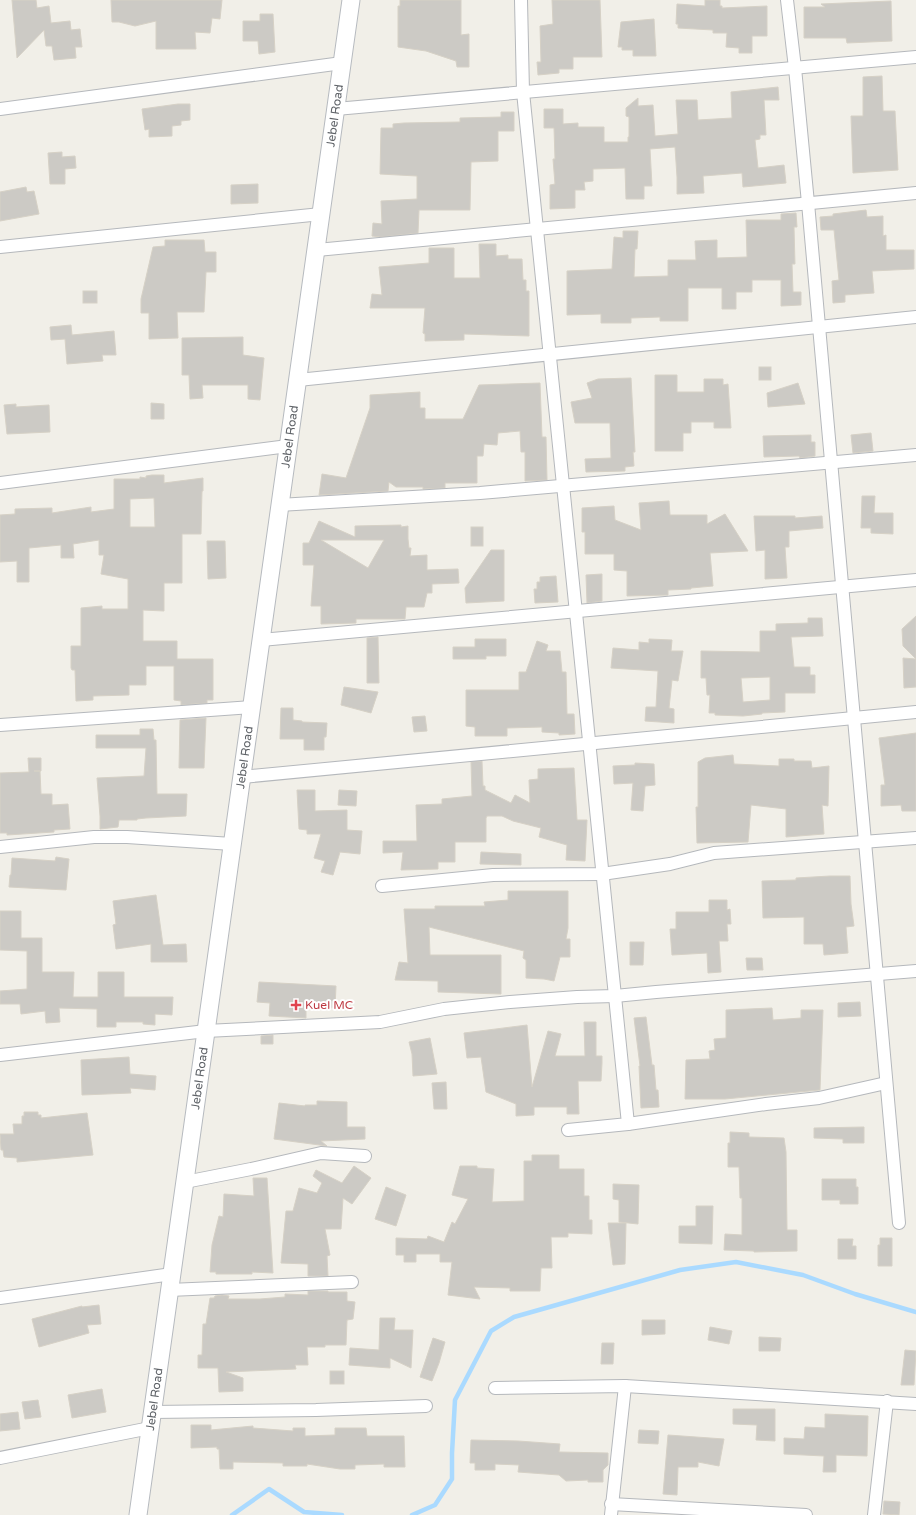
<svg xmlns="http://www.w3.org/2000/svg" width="916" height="1515" font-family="'Varela Round',sans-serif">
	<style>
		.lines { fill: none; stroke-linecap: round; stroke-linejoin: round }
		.stream { stroke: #aadaff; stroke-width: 4.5 }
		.building { fill: #cccac5; stroke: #d6d1c6; fill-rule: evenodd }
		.minor-casing { stroke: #b5b8bc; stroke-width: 14 }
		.secondary-casing { stroke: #b6babf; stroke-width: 19 }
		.minor { stroke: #fff; stroke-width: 12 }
		.secondary { stroke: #fff; stroke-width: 17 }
		.health-dot { fill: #e0444e; stroke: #fff; stroke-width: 1.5 }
		.labels { text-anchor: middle; stroke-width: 4; stroke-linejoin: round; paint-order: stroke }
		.street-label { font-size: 12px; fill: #5f6368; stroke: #fff }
		.health-label { font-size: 12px; fill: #be3a42; stroke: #fff; text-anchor: start }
	</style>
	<rect width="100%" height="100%" fill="#f1efe8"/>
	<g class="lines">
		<g class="stream">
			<polyline points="232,1515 269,1489 304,1512 342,1515"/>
			<polyline points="412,1515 435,1505 452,1479 452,1453 455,1400 491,1331 514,1317 680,1270 736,1262 803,1275 855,1294 916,1312"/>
		</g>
	</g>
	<g class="building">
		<polygon points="12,0 36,0 37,8 49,6 51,23 70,21 71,30 80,29 82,47 75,47 76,58 54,60 52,46 46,46 44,30 17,58"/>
		<polygon points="111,0 222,0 220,19 212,18 210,33 195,32 196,49 156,49 156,21 135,26 119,22 112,22"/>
		<polygon points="400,0 461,0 461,35 469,34 469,67 457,67 456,61 426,51 398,47 398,6 400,6"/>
		<polygon points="552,0 600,0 602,57 573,57 573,69 559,69 559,73 538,75 537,62 541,62 540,26 553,24"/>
		<polygon points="705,0 720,0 720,6 722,6 722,8 767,6 767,36 752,36 752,53 739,53 739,48 726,47 727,33 713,33 713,30 678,28 678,24 676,24 677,4 705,6"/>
		<polygon points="891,1 892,41 847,43 846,38 804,38 804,7 825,7 821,4"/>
		<polygon points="260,14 273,14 275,52 259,54 258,41 243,41 243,21 260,21"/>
		<polygon points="654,19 656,56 633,56 633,50 622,50 622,47 618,47 621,22"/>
		<polygon points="882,76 883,111 895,111 898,170 853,173 851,116 863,116 863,77"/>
		<polygon points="778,87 779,100 764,100 766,135 760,135 760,139 755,140 758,168 784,165 786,183 743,187 742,173 703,176 704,193 677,194 677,177 675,147 650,149 652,186 644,186 644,199 626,199 625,168 593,169 593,181 584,182 585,190 575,190 575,208 550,209 550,185 555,184 553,159 555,159 554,128 544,128 544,109 563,109 563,124 578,123 578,127 604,127 604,142 628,142 628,137 629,137 629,117 626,116 626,108 638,98 638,106 653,105 655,136 678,134 676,100 697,100 698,120 732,118 731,92"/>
		<polygon points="178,104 190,104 190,120 181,121 181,125 172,126 172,136 149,137 149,129 145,130 142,109"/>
		<polygon points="501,112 514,112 514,131 498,131 498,161 471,162 470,210 419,210 418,233 380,237 372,236 373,223 382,224 381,201 417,199 417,176 380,174 381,128 393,128 393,124 404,123 460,122 460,118 501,117"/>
		<polygon points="62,152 62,157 75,156 76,168 65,169 65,184 50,184 48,153"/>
		<polygon points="258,184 258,203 231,204 231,185"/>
		<polygon points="26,187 27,192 34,191 39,214 0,221 0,192"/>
		<polygon points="866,210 867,217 883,216 883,236 886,235 886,250 914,250 914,269 872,271 874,293 845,295 845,302 833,303 832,281 839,280 834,230 821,230 820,217 833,216 833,214"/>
		<polygon points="796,213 797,227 794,227 795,264 792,264 793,292 801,292 801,305 781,306 781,280 752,280 752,292 736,292 736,309 722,309 722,288 688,288 688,321 660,321 660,317 631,318 631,323 601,323 601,314 567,315 567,271 612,269 614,237 623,238 623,231 638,231 637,249 635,249 634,277 668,276 668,260 696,260 695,241 717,240 717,258 747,257 746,220 781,220 781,214"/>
		<polygon points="165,240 204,240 205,252 216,252 216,272 206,272 204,312 177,312 178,338 149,339 149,313 141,313 141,299 153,247 165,246"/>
		<polygon points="479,244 496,244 496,256 508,255 508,259 522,259 523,280 526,280 526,291 529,291 529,336 464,334 464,340 425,341 425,334 423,333 425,308 370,308 372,294 382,295 379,267 429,263 429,248 454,248 454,278 480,278"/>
		<rect x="83" y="291" width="14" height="12"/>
		<polygon points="71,325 72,335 114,331 116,355 102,355 103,361 67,364 65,339 51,340 50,327"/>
		<polygon points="243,337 243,355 264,358 260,400 248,399 248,385 202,385 203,398 190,399 189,375 182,375 182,338"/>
		<rect x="759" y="367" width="12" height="13"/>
		<polygon points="655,375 677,375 677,392 704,392 704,379 723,379 723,385 728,384 731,428 714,428 714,422 691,422 691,433 683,433 683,451 655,451"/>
		<polygon points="631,378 635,452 633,452 634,466 625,467 625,471 586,472 585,459 611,458 610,423 575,423 571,402 592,398 587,383 598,379"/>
		<polygon points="540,383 542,437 546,437 547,480 525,481 525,452 521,452 520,431 498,433 497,445 484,444 483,456 477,456 477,483 445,483 445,488 423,489 423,487 396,487 389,482 388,491 319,495 322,474 346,478 370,408 370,395 420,392 420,408 425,408 425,419 463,419 479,385"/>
		<polygon points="798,383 805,404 768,407 767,393"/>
		<polygon points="151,403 164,404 164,419 151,419"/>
		<polygon points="16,404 16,407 49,405 50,432 7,434 4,405"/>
		<polygon points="871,433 873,451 853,453 851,435"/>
		<polygon points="811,435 811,442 815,442 815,456 800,458 799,456 764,457 763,436"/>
		<path d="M152 475H164V483L203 478V491H202L201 534H182V583H164V611L143 610V641H177V659H213V700H207V703L181 705V701L174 700V666H146V685H129V695L93 696V700L76 701 75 670H72L71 668V646H81V608L102 606V609H128V579L101 574 104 555H99V540L73 544 74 558H61V545L29 548V582H17V561L0 562V515L15 514V509L52 508V513L91 507V512L114 509V479H140V477L146 478V476ZM154 498 155 527H130V499Z"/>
		<polygon points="862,496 875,496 874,513 893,513 893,534 871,533 871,528 861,528"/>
		<polygon points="669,501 670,515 707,515 707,524 725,514 748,551 710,553 713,586 691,588 691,589 668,590 668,595 627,596 627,571 614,570 614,554 585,554 585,532 582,532 582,508 614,506 615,520 641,530 639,503"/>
		<polygon points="754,516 795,516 795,518 822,516 823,528 789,531 789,547 785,547 787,578 765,579 765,550 756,551"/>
		<path d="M319 521 355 537V526L401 525V527L408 526V539L409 548H411L410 556 427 555V570L458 569 459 583 432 584V593H427L424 607H406L405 619H356V623L321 624V606H311L314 565H303V543H309ZM321 540H384L368 568Z"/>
		<rect x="471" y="527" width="12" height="19"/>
		<polygon points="207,541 225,541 226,578 208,579"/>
		<polygon points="491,550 504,550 504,601 466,603 465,588"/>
		<polygon points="602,574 602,601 587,603 586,575"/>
		<polygon points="556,576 558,602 535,603 534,589 537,589 537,582 540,582 540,577"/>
		<polygon points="916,616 916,659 903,646 902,629"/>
		<path d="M808 618H822L823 636 791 637 794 667H810V675H815V693H785V712L762 713V714L743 716 715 715V713H709L710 695H707L706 678H701V651L760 652V631H776V624L808 623ZM770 677V700L743 702 741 678Z"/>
		<polygon points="378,637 379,683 367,683 367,638"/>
		<polygon points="475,639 506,639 506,656 486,656 486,659 453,659 453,647 475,647"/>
		<polygon points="649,639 672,640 671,651 683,651 678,681 672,680 669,708 674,709 674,723 645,721 646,707 656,707 658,671 611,668 613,648 639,650 639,642 649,643"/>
		<polygon points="537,641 548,645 546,651 560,651 562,672 566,672 567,714 574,714 575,734 559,735 559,733 542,732 542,727 507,728 507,736 475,736 475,727 466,726 466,690 519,690 519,672 526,672"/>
		<polygon points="903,658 916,659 916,687 904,688"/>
		<polygon points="344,687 378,692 371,713 341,705"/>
		<polygon points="281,708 293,708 293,720 302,721 302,722 327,723 326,737 324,737 324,750 304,750 304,739 280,739"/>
		<polygon points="425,716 427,731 414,732 412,717"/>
		<polygon points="206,718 204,768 179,768 180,720"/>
		<polygon points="140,729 153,729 154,740 156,740 157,794 187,794 186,816 146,818 137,819 137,820 119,820 118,827 100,829 100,816 97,778 144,776 146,748 96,748 96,735 140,735"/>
		<polygon points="916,733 916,811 902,811 901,805 881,806 881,785 885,785 879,738"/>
		<polygon points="733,755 734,764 779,766 779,759 794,759 794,761 811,761 812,768 829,766 828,806 822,805 824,834 786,837 786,809 751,805 748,842 697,843 696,807 698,807 698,762 705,758"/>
		<polygon points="28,758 41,758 41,771 34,771 40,771 41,794 52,794 52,805 68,804 70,829 54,830 54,832 7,835 7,833 0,833 0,773 29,772"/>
		<polygon points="482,761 483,786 485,786 485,790 511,803 515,795 530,803 529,780 538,779 538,769 574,768 577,820 587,820 585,861 566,860 567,845 539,837 541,828 513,821 502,816 487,816 486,818 486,842 455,842 455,862 438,862 438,869 401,870 403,852 383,853 383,841 417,841 416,805 442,804 442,799 472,796 471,762"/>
		<polygon points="635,763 654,764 655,785 645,786 643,811 631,810 633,783 614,784 613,766 635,765"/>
		<polygon points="297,790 315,790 315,811 347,810 347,830 362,831 360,854 340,852 333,875 321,872 325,861 314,858 321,834 307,834 307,830 299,829"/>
		<polygon points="339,790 357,791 356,806 338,805"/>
		<polygon points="481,852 521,854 521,865 480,864"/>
		<polygon points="56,857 69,859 66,890 9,887 10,875 11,875 12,858 55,861"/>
		<polygon points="830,876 850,876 851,904 854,926 846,927 848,953 824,955 823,944 804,944 804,917 763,918 762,881 796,880 796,878"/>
		<polygon points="508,891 568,891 568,928 566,939 570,939 570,957 560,957 554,981 544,979 526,978 526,960 523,958 524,951 429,927 430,955 501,955 501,994 438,992 438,981 395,980 399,962 408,963 404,909 435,909 435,906 485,906 484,902 508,900"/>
		<polygon points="156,895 163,945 186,944 187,962 151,962 151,944 116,949 113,925 116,924 113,901"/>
		<polygon points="709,900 727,900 727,910 730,909 731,924 727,924 728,941 719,941 721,972 708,973 707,953 672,955 670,929 676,929 676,912 709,912"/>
		<polygon points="0,911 21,911 21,938 42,938 42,972 74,972 73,997 98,997 98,972 124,972 124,997 173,997 172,1015 155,1014 155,1025 143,1024 143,1022 116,1022 116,1027 97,1027 97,1009 59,1008 60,1022 46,1023 45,1011 21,1014 20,1004 0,1004 0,991 27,989 27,951 0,950"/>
		<polygon points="630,942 644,942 643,965 630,965"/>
		<polygon points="746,958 762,958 763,970 747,970"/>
		<polygon points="259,982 336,986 335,1008 306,1007 306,1018 269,1016 270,1003 257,1002"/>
		<polygon points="860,1002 861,1016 838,1017 838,1003"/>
		<polygon points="772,1008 773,1020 801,1018 801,1010 823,1010 820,1090 725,1099 685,1099 686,1060 710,1059 709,1051 715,1050 714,1039 726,1038 726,1010"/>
		<polygon points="646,1017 652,1065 654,1065 656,1090 658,1090 659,1107 641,1108 639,1066 640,1066 634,1018"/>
		<polygon points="584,1022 596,1022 596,1056 602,1056 602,1063 601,1081 578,1081 579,1114 567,1114 567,1107 534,1107 534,1115 516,1116 516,1104 486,1092 481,1057 467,1058 464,1033 527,1025 532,1087 548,1031 561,1034 555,1056 585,1056"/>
		<polygon points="273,1035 273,1044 261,1044 261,1036"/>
		<polygon points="430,1038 437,1074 413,1076 412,1054 409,1042"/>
		<polygon points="129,1057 130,1074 156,1076 155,1090 130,1088 131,1093 82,1095 81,1060"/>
		<polygon points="446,1082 447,1109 434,1109 432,1083"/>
		<polygon points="317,1101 347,1102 347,1127 365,1127 365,1139 321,1141 327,1146 274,1139 279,1103 305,1106 305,1105 317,1105"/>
		<polygon points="24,1112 38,1112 38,1115 41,1115 41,1118 87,1113 93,1155 17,1162 17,1158 4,1157 3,1150 1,1150 0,1134 14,1134 13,1124 22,1124 22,1116 24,1116"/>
		<polygon points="864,1127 864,1143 843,1143 843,1139 814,1138 814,1128"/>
		<polygon points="730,1132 749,1133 749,1137 784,1138 786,1152 787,1230 797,1230 797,1251 754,1252 754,1251 724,1250 725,1234 742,1235 742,1198 740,1198 739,1167 728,1167 728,1143 730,1143"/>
		<polygon points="532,1155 559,1155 559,1169 584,1169 584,1196 589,1196 589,1220 592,1220 592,1234 568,1233 568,1237 551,1237 552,1268 541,1268 540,1291 510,1291 510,1288 474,1287 480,1299 448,1295 452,1262 440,1262 440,1254 416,1254 416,1262 404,1262 404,1255 396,1255 396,1238 427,1239 428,1236 444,1242 452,1222 455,1224 468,1199 452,1195 460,1166 477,1166 477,1168 494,1169 492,1202 524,1201 524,1161 532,1161"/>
		<polygon points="354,1166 371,1178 352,1204 343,1198 341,1229 325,1229 330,1255 327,1256 328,1276 308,1276 308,1264 281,1263 286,1211 293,1211 299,1188 317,1193 322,1183 313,1176 316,1170 342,1183"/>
		<polygon points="253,1178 267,1178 273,1273 252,1272 252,1274 216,1274 216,1272 210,1272 212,1245 219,1216 223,1217 224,1194 254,1196"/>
		<polygon points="822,1179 856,1179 856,1187 858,1187 858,1204 840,1204 840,1200 822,1200"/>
		<polygon points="613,1184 639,1185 638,1224 619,1222 619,1200 613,1199"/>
		<polygon points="386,1187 406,1195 396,1226 375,1219"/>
		<polygon points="696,1206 713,1206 712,1244 679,1243 679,1226 696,1226"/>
		<polygon points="608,1223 626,1223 625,1264 613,1265"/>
		<polygon points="880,1238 892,1238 892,1266 878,1266 878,1245 880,1245"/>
		<polygon points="838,1239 853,1239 852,1246 856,1246 856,1259 838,1259"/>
		<polygon points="308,1291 328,1291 328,1292 347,1292 347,1301 355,1302 353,1319 347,1320 346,1345 325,1345 325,1347 307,1347 308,1365 295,1365 296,1369 226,1372 243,1378 243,1391 219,1392 218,1368 198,1368 198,1355 202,1355 203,1324 206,1324 210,1298 214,1298 215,1296 222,1295 229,1296 228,1299 260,1299 285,1297 285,1294 308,1295"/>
		<polygon points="99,1305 101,1324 87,1325 89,1333 39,1347 32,1319 82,1306 82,1307"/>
		<polygon points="380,1318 395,1318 394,1330 413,1330 411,1368 390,1358 390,1368 349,1365 350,1348 379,1350"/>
		<polygon points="642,1320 665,1320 665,1334 642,1335"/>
		<polygon points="710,1327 732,1331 729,1344 708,1340"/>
		<polygon points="759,1337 781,1338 780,1351 759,1351"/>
		<polygon points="433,1338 445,1342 439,1363 432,1381 420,1377"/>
		<polygon points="602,1343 614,1343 613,1364 601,1364"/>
		<polygon points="905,1350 916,1351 914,1385 901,1385"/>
		<rect x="330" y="1371" width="14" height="13"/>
		<polygon points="102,1389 106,1412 72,1418 68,1395"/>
		<polygon points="38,1400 41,1417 25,1419 22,1402"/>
		<polygon points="733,1409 775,1409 775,1441 756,1440 757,1425 733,1424"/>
		<polygon points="18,1412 20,1429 0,1431 0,1414"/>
		<polygon points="825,1414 868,1416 867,1456 836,1455 836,1472 823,1472 824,1456 784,1454 784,1438 804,1439 805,1427 825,1428"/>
		<polygon points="191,1425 211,1425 211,1430 253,1426 253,1428 293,1431 293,1428 305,1428 305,1436 335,1435 335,1428 366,1428 367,1436 404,1436 405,1467 384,1467 384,1464 355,1465 355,1469 340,1469 307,1464 307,1466 283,1466 283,1463 233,1462 233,1469 220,1469 219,1449 217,1449 217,1447 191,1448"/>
		<polygon points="639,1430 659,1431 658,1444 638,1443"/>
		<polygon points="668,1435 724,1439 719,1466 698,1462 698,1467 678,1467 677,1495 663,1494"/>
		<polygon points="471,1440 518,1441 560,1444 559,1452 608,1453 608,1465 603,1470 603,1482 588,1482 588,1480 566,1481 559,1475 518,1472 519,1465 495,1464 495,1470 475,1470 475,1463 470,1463"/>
		<polygon points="884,1501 900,1502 899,1515 883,1514"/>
	</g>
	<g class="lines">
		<defs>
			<g id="minor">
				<polyline points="521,0 523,92 628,1124 568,1130"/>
				<polyline points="787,0 795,68 808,203 899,1223"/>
				<polyline points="0,109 342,63"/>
				<polyline points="336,109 916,57"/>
				<polyline points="0,247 321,214"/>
				<polyline points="317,250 916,193"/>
				<polyline points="298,380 916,317"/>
				<polyline points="0,483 288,446"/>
				<polyline points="279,505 480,493 916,455"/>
				<polyline points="261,640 916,580"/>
				<polyline points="0,725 252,707"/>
				<polyline points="242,777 916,712"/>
				<polyline points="0,847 94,837 127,837 232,844"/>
				<polyline points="382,886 493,875 602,874 670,864 714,853 916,838"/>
				<polyline points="0,1055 206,1031 380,1022 444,1009 510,1002 577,997 615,996 656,992 916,971"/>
				<polyline points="628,1124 766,1104 819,1098 886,1083"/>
				<polyline points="185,1182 251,1169 321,1153 365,1156"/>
				<polyline points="169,1290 352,1282"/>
				<polyline points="0,1298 172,1274"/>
				<polyline points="495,1388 625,1386 916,1404"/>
				<polyline points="152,1412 316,1410 426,1406"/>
				<polyline points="0,1458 150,1428"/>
				<polyline points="611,1504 806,1515"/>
				<polyline points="611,1515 625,1386"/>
				<polyline points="874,1515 887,1401"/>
			</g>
			<g id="secondary">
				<path id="s1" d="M138 1515 351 0"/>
			</g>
		</defs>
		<use href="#minor" class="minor-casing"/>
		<use href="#secondary" class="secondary-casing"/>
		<use href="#minor" class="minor"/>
		<use href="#secondary" class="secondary"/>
	</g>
	<path class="health-dot" d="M294 999h4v4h4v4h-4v4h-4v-4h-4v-4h4z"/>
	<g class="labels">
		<g class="street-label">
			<text dy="4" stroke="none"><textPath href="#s1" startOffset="1413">Jebel Road</textPath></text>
			<text dy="4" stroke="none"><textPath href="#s1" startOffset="1089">Jebel Road</textPath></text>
			<text dy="4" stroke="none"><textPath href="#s1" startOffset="765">Jebel Road</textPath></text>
			<text dy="4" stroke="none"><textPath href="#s1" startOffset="441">Jebel Road</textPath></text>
			<text dy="4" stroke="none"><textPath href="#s1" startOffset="117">Jebel Road</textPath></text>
		</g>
		<g class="health-label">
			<text x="305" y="1009">Kuel MC</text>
		</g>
	</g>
</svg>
